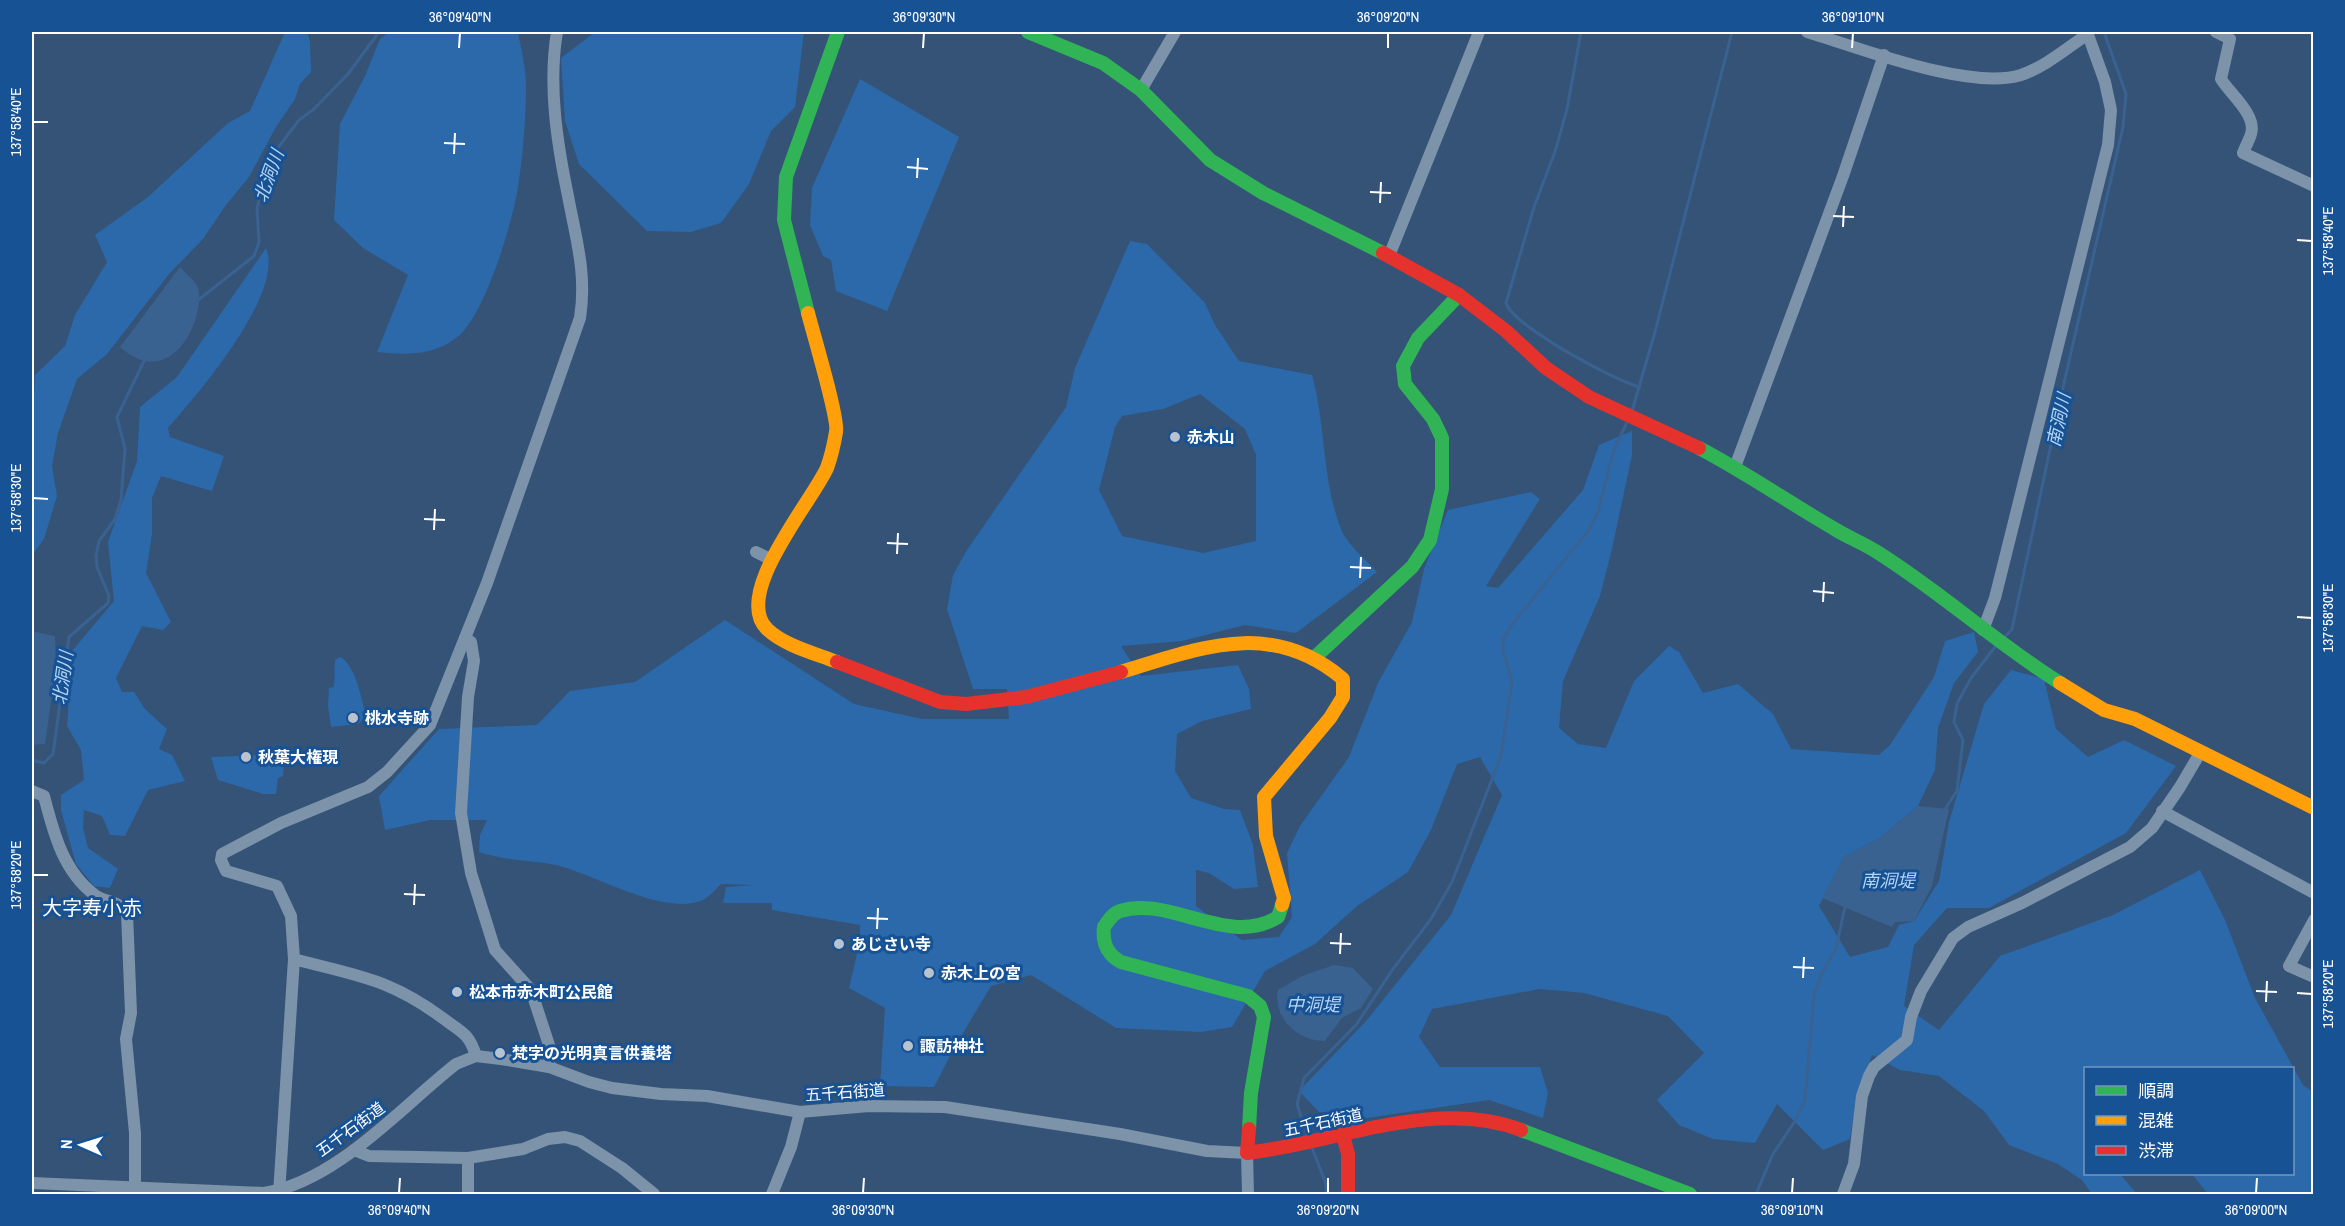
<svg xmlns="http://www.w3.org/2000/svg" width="2345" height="1226" font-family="'Archivo Narrow','Noto Sans JP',sans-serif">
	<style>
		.green { fill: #2b69aa; fill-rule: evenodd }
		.water { fill: #396291 }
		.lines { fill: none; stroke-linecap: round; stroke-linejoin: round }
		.stream { stroke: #396291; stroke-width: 3 }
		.street { stroke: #7c93aa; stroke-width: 12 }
		.fast { stroke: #30b455; stroke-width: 14 }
		.slow { stroke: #ff9f0a; stroke-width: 14 }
		.jam { stroke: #e5322d; stroke-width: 14 }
		.ticks { fill: none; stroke: #fff; stroke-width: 2 }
		.poi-dot { fill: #b8c3cf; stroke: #175294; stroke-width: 2 }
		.labels { text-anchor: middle; stroke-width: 6; stroke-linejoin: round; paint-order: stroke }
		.poi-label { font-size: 16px; font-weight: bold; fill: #fff; stroke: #175294; text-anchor: start }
		.street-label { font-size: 16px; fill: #fff; stroke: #175294 }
		.water-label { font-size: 18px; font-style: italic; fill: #b4d5f7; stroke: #175294 }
		.quarter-label { font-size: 20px; fill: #fff; stroke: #175294 }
		.neatline { fill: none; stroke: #fff; stroke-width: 2 }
		.ticks-label { font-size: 15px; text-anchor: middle; fill: #fff }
	</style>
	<rect width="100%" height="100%" fill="#345377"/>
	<g class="green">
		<polygon points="285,32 307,32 310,42 311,72 300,84 295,99 276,127 249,177 226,205 203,239 169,274 107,354 77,379 58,433 52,466 57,496 44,539 32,555 32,438 35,375 65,346 75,315 107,262 95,235 148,197 228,123 250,111"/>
		<path d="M389 32H518C521 49 526 68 526 86 526 119 523 155 518 187 513 221 484 319 456 338 433 356 405 355 377 352L408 275 363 248 334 220 340 124 365 76 380 39Z"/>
		<polygon points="595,32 804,32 795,107 771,131 749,184 721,223 691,232 647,231 579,164 565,121 561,58"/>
		<polygon points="860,79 959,137 887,311 836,291 831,260 823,256 810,225 812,188"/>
		<path d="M1130 241 1147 244 1205 303 1215 325 1239 361 1312 375C1326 425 1322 481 1341 529 1347 544 1366 560 1377 572L1296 633 1245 625 1182 641 1121 646 1141 676 1238 665 1249 689 1251 709 1202 721 1177 734 1175 771 1191 798 1224 809 1240 810 1253 845 1258 887 1234 889 1209 873 1196 870V906L1242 940 1279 937 1292 917 1287 853 1300 826 1349 757 1378 683 1412 622 1424 569 1448 510 1531 492 1540 499 1486 586 1498 588 1583 490 1599 445 1632 431V455L1612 549 1600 596 1563 681 1559 728 1578 744 1606 748 1634 681 1669 646 1679 652 1703 693 1738 684 1773 714 1791 749 1879 755 1890 745 1934 677 1945 641 1974 632 1978 652 1954 683 1938 728 1935 770 1918 806 1880 838 1844 857 1819 906 1850 957 1888 947 1899 925 1914 921 1939 881 1949 822 1984 704 2011 670 2044 679 2056 729 2088 757 2124 740 2176 766 2126 833 1989 908H1947L1914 945 1904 1006 1939 1030 2000 956 2113 915 2200 870 2225 920 2255 998 2303 1085 2313 1092V1194H2208L2192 1174H2292V1068H2086V1174H2120L2136 1193 2092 1194 2082 1180 2058 1164 2009 1145 1984 1111 1939 1076 1900 1070 1872 1055 1857 1096 1850 1139 1823 1150 1777 1104 1755 1143 1713 1139 1679 1125 1657 1100 1704 1053 1668 1016 1584 993 1540 989 1432 1009 1419 1037 1440 1067H1540L1548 1093 1543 1118 1489 1100 1367 1118 1319 1112 1299 1091 1367 1020 1451 915 1502 795 1480 757 1457 764 1431 830 1408 872 1357 906 1315 944 1265 971 1232 1027 1201 1032 1116 1028 1031 975 991 986 954 1048 934 1087 880 1086 885 1008 849 988 860 941V925L772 910V903H723L726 887 754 885 721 884C716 889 709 897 703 900 664 917 595 874 556 865 531 860 504 861 479 852L480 835 487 820H430L385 830 379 796 439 729 537 725 570 691 635 682 725 620 854 704 922 719H1009L1007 689H973L947 609 953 575 967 550 1066 407 1075 368ZM1200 394 1245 429 1256 455V541L1203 553 1122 536 1099 490 1115 427 1122 416 1163 409Z"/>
		<path d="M266 248C285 293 197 395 168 428L170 437 224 456 212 491 161 476 152 498V534L146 573 171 622 163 630 142 626 116 678 122 692H134L145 709 167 729 159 749 172 755 185 781 148 790 125 836 110 835 102 816 84 810 83 828 88 848 118 869 110 888 94 886 76 864 61 810V795L84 780 81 750 67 726 72 651 114 601 108 542 137 461 140 407 177 377Z"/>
		<path d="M340 657C356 665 362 701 366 717L358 724 331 727 328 706 329 688 334 687 335 660Z"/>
		<polygon points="263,755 284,760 283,776 278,778 276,794 263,794 218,780 211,757"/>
	</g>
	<g class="water">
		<path d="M180 267C185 273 196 281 198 288 201 299 198 311 195 321 182 357 153 377 120 347Z"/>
		<polygon points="32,631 55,636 56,666 45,744 32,745"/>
		<polygon points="1918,806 1949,809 1932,886 1914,921 1895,922 1892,927 1822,898 1844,857 1880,838"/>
		<path d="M1334 965 1353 968 1373 989 1361 1008 1342 1018 1325 1041C1298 1041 1273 1019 1278 990L1302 976Z"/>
	</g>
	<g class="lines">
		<g class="stream">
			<path d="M1581 32 1567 109 1555 152 1534 207 1506 303C1513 326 1615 381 1640 387"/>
			<polyline points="197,301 254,256 259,242 257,210 261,188 274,153 299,120 314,109 348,74 379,32"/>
			<polyline points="1632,411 1655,332 1732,32"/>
			<polyline points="2004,638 2012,629 2064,383 2123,127 2126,94 2104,32"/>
			<polyline points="32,760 44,763 53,754 69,637 108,603 109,596 97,567 96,556 99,541 115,519 121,500 125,449 117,417 146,357"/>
			<polyline points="1943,812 1957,791 1963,740 1954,722 1957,704 1971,678 1995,647"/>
			<polyline points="1308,1139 1297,1104 1304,1078 1356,1025 1393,969 1431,919 1452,882 1501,756 1512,681 1503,651 1503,639 1513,623 1589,530 1598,512 1613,452 1628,420"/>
			<polyline points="1312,1148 1325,1181 1327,1194"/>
			<polyline points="1756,1194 1773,1154 1795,1121 1805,1100 1814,995 1821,975 1836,948 1845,907 1848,905"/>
		</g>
		<g class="street">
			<path d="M1807 32C1860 48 1969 91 2021 75 2045 67 2067 48 2088 34"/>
			<path d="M2216 32 2230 39 2221 79C2230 94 2257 115 2251 134 2249 141 2245 147 2243 153L2314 186"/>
			<polyline points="1141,90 1175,32"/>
			<polyline points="1389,256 1479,32"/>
			<polyline points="1735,467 1843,176 1884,55"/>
			<polyline points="756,552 772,560"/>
			<polyline points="1983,630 1995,598 2108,145 2111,110 2105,82 2087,32"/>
			<polyline points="465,638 471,642 474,661 468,697 461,813 471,873 495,950 531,990 550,1048 549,1067"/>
			<path d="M32 791 44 796C53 831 63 872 95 895 105 902 121 902 127 913L131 1013 126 1039 135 1133V1186"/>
			<polyline points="2162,811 2314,893"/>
			<polyline points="2314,920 2289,966 2314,977"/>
			<path d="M294 959C357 976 389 978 444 1019 462 1033 469 1033 476 1056"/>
			<polyline points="354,1150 369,1156 468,1158 523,1149 548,1139 565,1137 580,1141 622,1168 654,1194"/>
			<polyline points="468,1158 468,1194"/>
			<path d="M32 1183 264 1193C336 1182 401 1107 456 1064L476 1056 501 1059 549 1067 589 1082 612 1088 661 1094 707 1096 800 1112 869 1106 945 1107 1120 1134 1207 1151 1247 1153 1248 1194"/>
			<path d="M279 1194 294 959 291 916 277 886 226 871 221 860 222 854 281 823 368 787 387 772 430 725 487 583 580 318C587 274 576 239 568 196 557 143 548 85 557 32"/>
			<polyline points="772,1194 791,1147 800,1112"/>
			<polyline points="1843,1194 1854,1164 1862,1096 1869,1076 1874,1067 1907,1040 1911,1017 1921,991 1953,938 1968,927 2022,903 2130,847 2152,828 2180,787 2200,753"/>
		</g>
		<g class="fast">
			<polyline points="1028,32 1103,63 1141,90 1210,160 1263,193 1383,253"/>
			<polyline points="808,313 784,220 786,177 838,32"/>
			<path d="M1699 448C1745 472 1788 502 1833 528 1847 537 1863 543 1877 552 1941 592 1996 643 2060 683"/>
			<polyline points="1313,659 1412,567 1430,540 1442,489 1442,438 1433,419 1405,384 1403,366 1418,338 1459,295"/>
			<path d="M1249 1129 1251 1093 1264 1017 1260 1006 1248 996 1121 962C1107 954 1102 943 1104 927 1108 921 1113 913 1120 911 1170 895 1227 948 1278 917L1282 905"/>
			<polyline points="1521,1130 1690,1194"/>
		</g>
		<g class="slow">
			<path d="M808 313C813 333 839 419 836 432 834 444 831 457 827 468 811 503 732 594 767 629 785 646 814 653 837 662"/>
			<path d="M1121 672C1200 648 1271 618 1343 679V697L1330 718 1264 797 1266 836 1284 898 1282 905"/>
			<polyline points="2060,683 2104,710 2135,719 2314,808"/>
		</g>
		<g class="jam">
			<polyline points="1383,253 1459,295 1506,331 1546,368 1589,397 1699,448"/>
			<polyline points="837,662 940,702 966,704 1026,697 1121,672"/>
			<path d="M1249 1129 1247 1153C1335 1143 1434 1097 1521 1130"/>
			<polyline points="1343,1135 1348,1154 1348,1194"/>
		</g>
	</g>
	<path class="ticks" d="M459 48 460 33M923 48 924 33M1388 48V33M1852 48 1853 33M33 122H48M444 143 465 144M454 154 455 133M907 167 928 169M917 178 918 158M1370 192 1391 193M1380 203 1381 182M1833 216 1854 217M1843 227 1844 206M2297 240 2312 241M33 498 48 499M424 519 445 520M434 530 435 509M887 543 908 544M897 554 898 533M1350 567 1371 568M1360 578 1361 557M1813 591 1834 593M1823 602 1824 582M2297 617 2312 618M33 875H48M404 894 425 895M414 905 415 884M867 918 888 919M877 929 878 908M1330 943 1351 944M1340 954 1341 933M1793 967 1814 968M1803 978 1804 957M2256 991 2277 992M2297 993 2312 994M2266 1002 2267 981M399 1193 400 1178M863 1193 864 1178M1328 1193V1178M1792 1193 1793 1178M2256 1193 2257 1178"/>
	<g class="poi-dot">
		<circle cx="1175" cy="437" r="6"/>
		<circle cx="353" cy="718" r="6"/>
		<circle cx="246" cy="757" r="6"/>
		<circle cx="839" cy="944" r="6"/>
		<circle cx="929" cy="973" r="6"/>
		<circle cx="457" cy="992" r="6"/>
		<circle cx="908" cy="1046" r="6"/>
		<circle cx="500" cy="1053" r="6"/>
	</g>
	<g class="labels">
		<g class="poi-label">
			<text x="1187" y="443">赤木山</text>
			<text x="365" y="724">桃水寺跡</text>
			<text x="258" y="763">秋葉大権現</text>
			<text x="851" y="950">あじさい寺</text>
			<text x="941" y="979">赤木上の宮</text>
			<text x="469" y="998">松本市赤木町公民館</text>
			<text x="920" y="1052">諏訪神社</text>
			<text x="512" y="1059">梵字の光明真言供養塔</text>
		</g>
		<g class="street-label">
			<text transform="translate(845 1092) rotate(-4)" y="6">五千石街道</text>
			<text transform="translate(1323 1122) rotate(-12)" y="6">五千石街道</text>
			<text transform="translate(350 1129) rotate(-36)" y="6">五千石街道</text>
		</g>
		<g class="water-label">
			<text transform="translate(269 176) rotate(-70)" y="6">北洞川</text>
			<text transform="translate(2059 420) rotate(-78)" y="6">南洞川</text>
			<text transform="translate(63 678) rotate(-82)" y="6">北洞川</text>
			<text x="1888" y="887">南洞堤</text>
			<text x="1313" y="1011">中洞堤</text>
		</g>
		<g class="quarter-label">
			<text x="92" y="915">大字寿小赤</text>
		</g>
	</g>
	<rect width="2345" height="1226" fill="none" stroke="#175294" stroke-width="66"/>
	<rect x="2084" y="1067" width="210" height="108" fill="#175294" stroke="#7497bf" stroke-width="1.5"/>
	<rect x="2096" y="1086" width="30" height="9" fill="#30b455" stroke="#7497bf" stroke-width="1.5"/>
	<text x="2138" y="1097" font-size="18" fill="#ffffff">順調</text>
	<rect x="2096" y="1116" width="30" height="9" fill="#ff9f0a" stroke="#7497bf" stroke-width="1.5"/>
	<text x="2138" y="1127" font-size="18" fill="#ffffff">混雑</text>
	<rect x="2096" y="1146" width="30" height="9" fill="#e5322d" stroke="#7497bf" stroke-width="1.5"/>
	<text x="2138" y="1157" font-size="18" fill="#ffffff">渋滞</text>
	<g transform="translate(81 1145) rotate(273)" stroke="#175294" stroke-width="4.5" paint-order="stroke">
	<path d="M0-4.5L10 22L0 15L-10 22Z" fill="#ffffff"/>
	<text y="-9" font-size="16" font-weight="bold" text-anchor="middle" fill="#ffffff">N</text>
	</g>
	<rect x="33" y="33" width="2279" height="1160" class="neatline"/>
	<g class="ticks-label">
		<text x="460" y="22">36°09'40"N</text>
		<text x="924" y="22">36°09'30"N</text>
		<text x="1388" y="22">36°09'20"N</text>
		<text x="1853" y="22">36°09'10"N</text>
		<text transform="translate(16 122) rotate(-90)" y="5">137°58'40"E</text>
		<text transform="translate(2328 241) rotate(-90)" y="5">137°58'40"E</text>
		<text transform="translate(16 498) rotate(-90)" y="5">137°58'30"E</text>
		<text transform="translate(2328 618) rotate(-90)" y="5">137°58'30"E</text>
		<text transform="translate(16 875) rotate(-90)" y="5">137°58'20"E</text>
		<text transform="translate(2328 994) rotate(-90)" y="5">137°58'20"E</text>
		<text x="399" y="1215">36°09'40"N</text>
		<text x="863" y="1215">36°09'30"N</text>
		<text x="1328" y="1215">36°09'20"N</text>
		<text x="1792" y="1215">36°09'10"N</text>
		<text x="2256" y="1215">36°09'00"N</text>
	</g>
</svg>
